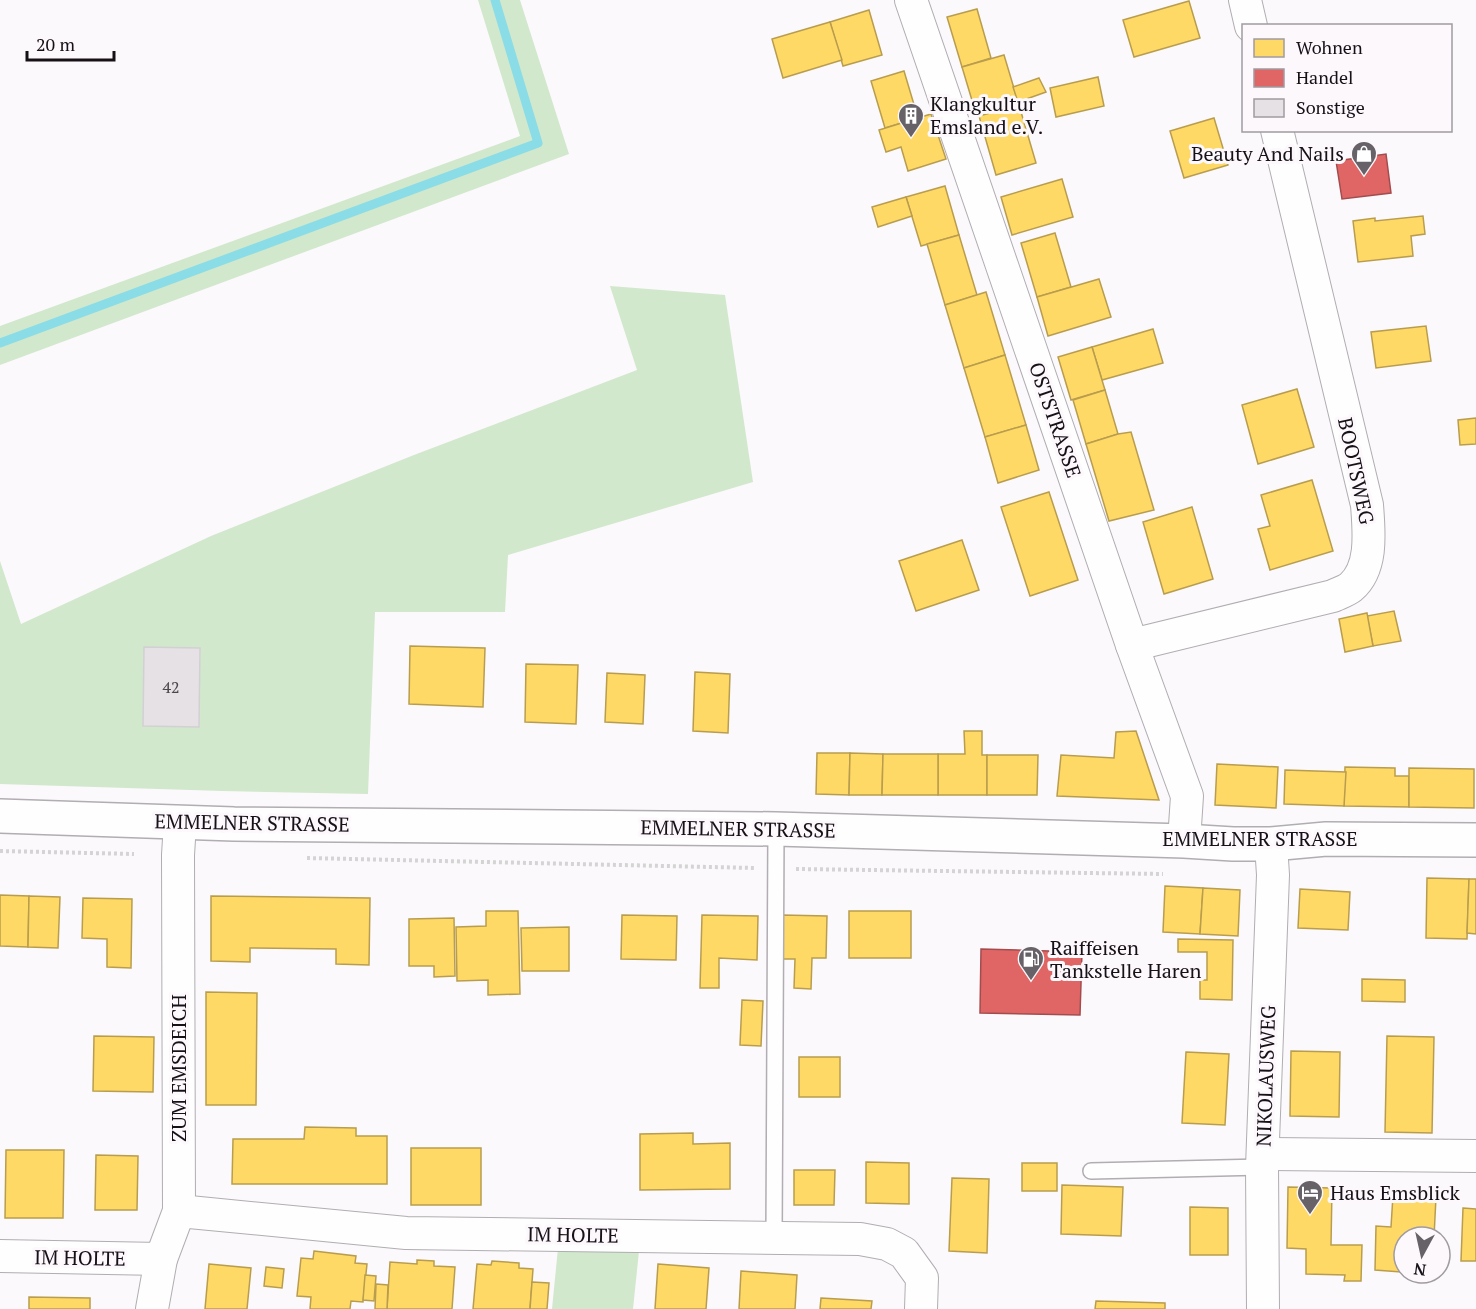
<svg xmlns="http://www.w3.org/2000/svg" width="1476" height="1309" font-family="'PT Serif',serif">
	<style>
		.green { fill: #d1e8cd }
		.homes { fill: #ffd966; stroke: #b99d4e; stroke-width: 1.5 }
		.shops { fill: #e06666; stroke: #a34c4e; stroke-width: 1.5 }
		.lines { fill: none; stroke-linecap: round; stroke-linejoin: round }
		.stream { stroke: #8adce6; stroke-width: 9 }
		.building { fill: #e5e1e5; stroke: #d3d0d4; stroke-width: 1.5 }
		.lane-casing { stroke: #b1adb2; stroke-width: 18 }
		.street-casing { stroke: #b1adb2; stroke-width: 34 }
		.secondary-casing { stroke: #b1adb2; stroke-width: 36 }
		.path { stroke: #d4d4d4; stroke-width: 4; stroke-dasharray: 3 3; stroke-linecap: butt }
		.lane { stroke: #fefefe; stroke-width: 15 }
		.street { stroke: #fefefe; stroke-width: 32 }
		.secondary { stroke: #fefefe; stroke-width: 33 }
		.labels { text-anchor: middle; stroke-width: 6; stroke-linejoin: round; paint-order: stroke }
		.number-label { font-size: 16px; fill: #4b454c }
		.poi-label { font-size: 20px; fill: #161017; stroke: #fcf8fc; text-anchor: start }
		.street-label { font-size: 20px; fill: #161017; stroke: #fcf8fc }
	</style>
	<rect width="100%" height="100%" fill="#fbf9fb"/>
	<g class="green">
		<polygon points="478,0 520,0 569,154 0,365 0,326 520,136"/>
		<polygon points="610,286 725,295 753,482 508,555 505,612 375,612 368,794 222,791 0,784 0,561 21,624 211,536 414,455 637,370"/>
		<polygon points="558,1248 639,1251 633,1309 552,1309"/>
	</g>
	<g class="homes">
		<polygon points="1189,1 1200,38 1134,57 1123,20"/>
		<polygon points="977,9 991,58 962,67 947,17"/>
		<polygon points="869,10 882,55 843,66 830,22"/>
		<polygon points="830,22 842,60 783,78 772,39"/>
		<polygon points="1004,55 1019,105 977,117 962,67"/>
		<polygon points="904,71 918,118 885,128 871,81"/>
		<polygon points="1098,77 1104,106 1056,117 1050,88"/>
		<polygon points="1039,78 1046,92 1018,102 1013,87"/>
		<polygon points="1019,105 1036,163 996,175 979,116"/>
		<polygon points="931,114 946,159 908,171 901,147 886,152 879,130"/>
		<polygon points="1214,118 1228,165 1184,178 1170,131"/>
		<polygon points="1062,179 1073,217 1012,235 1001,197"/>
		<polygon points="945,186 959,235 921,246 906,197"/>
		<polygon points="906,197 912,216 878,227 872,207"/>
		<polygon points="1423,216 1425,234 1411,236 1413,256 1358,262 1353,221 1375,218 1375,221"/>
		<polygon points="1055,233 1071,287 1037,297 1021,243"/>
		<polygon points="959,235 977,295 945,305 927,244"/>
		<polygon points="1099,279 1111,317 1048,336 1037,297"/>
		<polygon points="986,292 1005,355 964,368 945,305"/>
		<polygon points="1426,326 1431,361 1376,368 1371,332"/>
		<polygon points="1153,329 1163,363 1102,380 1092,347"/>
		<polygon points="1092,347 1105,390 1071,400 1058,357"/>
		<polygon points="1005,355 1026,425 985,437 964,368"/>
		<polygon points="1297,389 1314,447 1258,464 1242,405"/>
		<polygon points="1105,390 1118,434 1086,444 1073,400"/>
		<polygon points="1476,418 1476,444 1460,445 1458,420"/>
		<polygon points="1026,425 1039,470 998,483 985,437"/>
		<polygon points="1131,432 1154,510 1109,521 1086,444 1118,434"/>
		<polygon points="1312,480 1333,551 1270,570 1258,529 1270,526 1261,495"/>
		<polygon points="1049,492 1078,580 1030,596 1001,507"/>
		<polygon points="1192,507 1213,579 1164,594 1143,522"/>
		<polygon points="962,540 979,590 916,611 899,561"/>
		<polygon points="1394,611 1401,641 1373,646 1367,616"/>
		<polygon points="1367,613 1373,646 1345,652 1339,619"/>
		<polygon points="410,646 485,648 483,707 409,704"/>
		<polygon points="526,664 578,665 576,724 525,722"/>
		<polygon points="695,672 730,674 728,733 693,731"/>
		<polygon points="607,673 645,675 643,724 605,722"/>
		<polygon points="964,731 982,731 982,755 987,755 987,795 938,795 938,754 965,754"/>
		<polygon points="1136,731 1159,800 1057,796 1061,755 1114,758 1116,732"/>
		<polygon points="817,753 850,753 849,795 816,794"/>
		<polygon points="850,753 883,754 882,795 849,795"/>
		<polygon points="883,754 938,754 938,795 882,795"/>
		<polygon points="987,755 1038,755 1037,795 987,795"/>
		<polygon points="1217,764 1278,767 1276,808 1215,805"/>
		<polygon points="1345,767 1395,768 1395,776 1409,776 1409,807 1344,806"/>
		<polygon points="1409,768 1474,769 1474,808 1409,807"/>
		<polygon points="1285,770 1346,772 1344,806 1284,804"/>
		<polygon points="1427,878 1469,879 1467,939 1426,938"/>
		<polygon points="1469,879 1476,879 1476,934 1467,933"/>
		<polygon points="1165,886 1203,888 1200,934 1163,932"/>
		<polygon points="1203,888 1240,890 1238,936 1200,934"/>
		<polygon points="1300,889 1350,892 1348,930 1298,928"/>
		<polygon points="0,895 29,896 28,947 0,946"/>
		<polygon points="29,896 60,897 58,948 28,947"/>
		<polygon points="211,896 370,898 369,965 336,964 336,949 250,948 250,962 211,961"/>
		<polygon points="83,898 132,899 131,968 107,967 107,939 82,938"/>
		<polygon points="486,911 518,911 520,994 488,995 488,980 457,981 456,927 486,926"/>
		<rect x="849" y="911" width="62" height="47"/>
		<polygon points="622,915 677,916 676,960 621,959"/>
		<polygon points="702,915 758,916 757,960 719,958 719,988 700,988"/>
		<polygon points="782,915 827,916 826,958 812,958 811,989 794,988 795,959 781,959"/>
		<polygon points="454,918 455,976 434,977 434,966 409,966 409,919"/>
		<polygon points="569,927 569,971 522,971 521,928"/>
		<polygon points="1178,939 1233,940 1232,1000 1200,999 1200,980 1207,980 1207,952 1178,952"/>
		<polygon points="1362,979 1405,980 1405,1002 1362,1001"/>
		<polygon points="206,992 257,993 256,1105 206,1105"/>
		<polygon points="742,1000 763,1001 761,1046 740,1045"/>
		<polygon points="94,1036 154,1037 153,1092 93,1091"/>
		<polygon points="1387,1036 1434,1037 1432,1133 1385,1132"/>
		<polygon points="1291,1051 1340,1052 1339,1117 1290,1116"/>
		<polygon points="1186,1052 1229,1054 1225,1125 1182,1123"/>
		<rect x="799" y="1057" width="41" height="40"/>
		<polygon points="305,1127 356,1128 356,1136 387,1136 387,1184 232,1184 233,1139 304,1139"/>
		<polygon points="693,1133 693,1144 730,1143 730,1189 640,1190 640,1134"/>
		<rect x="411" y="1148" width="70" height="57"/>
		<polygon points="6,1150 64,1150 63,1218 5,1218"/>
		<polygon points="96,1155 138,1156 137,1210 95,1210"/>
		<polygon points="866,1162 909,1163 909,1204 866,1203"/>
		<rect x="1022" y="1163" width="35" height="28"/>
		<polygon points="794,1170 835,1170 834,1205 794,1205"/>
		<polygon points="952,1178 989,1179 987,1253 949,1251"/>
		<polygon points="1062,1185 1123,1187 1121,1236 1061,1234"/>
		<polygon points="1288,1187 1332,1188 1331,1245 1362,1245 1361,1281 1344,1281 1345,1275 1306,1274 1306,1249 1287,1248"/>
		<polygon points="1393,1195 1436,1197 1434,1237 1404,1237 1403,1238 1401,1272 1375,1270 1376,1226 1391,1227"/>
		<polygon points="1190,1207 1228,1208 1228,1255 1190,1255"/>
		<polygon points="1463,1208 1476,1209 1476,1261 1461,1261"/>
		<polygon points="314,1251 356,1256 355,1263 367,1264 363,1302 351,1301 350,1309 310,1309 311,1297 297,1296 301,1258 313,1259"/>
		<polygon points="417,1260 434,1261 434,1266 455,1267 452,1309 387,1309 390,1262 417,1264"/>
		<polygon points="492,1261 519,1263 519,1268 533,1269 530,1309 473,1309 477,1264 491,1265"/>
		<polygon points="209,1264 251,1268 247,1309 205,1309"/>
		<polygon points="658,1264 709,1268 706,1309 655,1309"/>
		<polygon points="266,1267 284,1269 282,1288 264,1286"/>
		<polygon points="741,1271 797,1275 795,1309 739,1309"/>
		<polygon points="365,1275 376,1276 374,1301 363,1300"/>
		<polygon points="532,1282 549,1283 547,1309 530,1309"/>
		<polygon points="376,1284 388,1285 387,1309 375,1309"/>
		<polygon points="29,1297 90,1298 90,1309 29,1309"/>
		<polygon points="821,1298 872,1301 871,1309 820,1309"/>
		<polygon points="1096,1301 1165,1303 1165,1309 1095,1309"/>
	</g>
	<g class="shops">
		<polygon points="1386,154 1391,193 1342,199 1336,161"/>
		<polygon points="981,949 1082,952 1080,1015 980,1013"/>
	</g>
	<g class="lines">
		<polyline class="stream" points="0,343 538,143 495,0"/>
	</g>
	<polygon class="building" points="144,647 200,648 199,727 143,726"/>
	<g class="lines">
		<defs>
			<g id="lane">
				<polyline points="1091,1171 1262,1167"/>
				<polyline points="774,1238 776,829"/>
			</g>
			<g id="street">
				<polyline points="911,0 1132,645 1187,796 1184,841"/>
				<polyline points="1245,0 1251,26"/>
				<path d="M1132 645 1333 596C1339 593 1346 591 1351 587 1373 568 1369 532 1367 505L1277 130"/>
				<polyline points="1263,1154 1476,1156"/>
				<polyline points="179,1211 406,1233 860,1239 887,1244 904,1253 922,1278 921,1309"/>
				<polyline points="0,1256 161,1259"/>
				<polyline points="152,1309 161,1259 179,1211 178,855 180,823"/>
				<polyline points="1263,1309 1262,1167 1273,875 1271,844"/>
			</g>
			<polyline id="secondary" points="0,816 234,824 776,829 1184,841 1233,844 1271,844 1326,839 1476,840"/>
		</defs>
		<use href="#lane" class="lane-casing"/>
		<use href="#street" class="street-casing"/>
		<use href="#secondary" class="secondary-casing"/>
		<g class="path">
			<polyline points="0,851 134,854"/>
			<polyline points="307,858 755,868"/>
			<polyline points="796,869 1163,874"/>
		</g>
		<use href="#lane" class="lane"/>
		<use href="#street" class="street"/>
		<use href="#secondary" class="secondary"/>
	</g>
	<defs>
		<symbol id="building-pin" viewBox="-11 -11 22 30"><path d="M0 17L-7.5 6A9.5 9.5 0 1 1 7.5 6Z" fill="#666267" stroke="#fcf8fc"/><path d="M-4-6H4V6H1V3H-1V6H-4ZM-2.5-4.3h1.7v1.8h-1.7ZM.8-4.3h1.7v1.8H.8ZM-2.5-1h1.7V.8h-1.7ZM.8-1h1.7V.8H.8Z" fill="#fff"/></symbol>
		<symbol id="shop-pin" viewBox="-11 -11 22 30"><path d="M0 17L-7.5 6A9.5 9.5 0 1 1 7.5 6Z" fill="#666267" stroke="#fcf8fc"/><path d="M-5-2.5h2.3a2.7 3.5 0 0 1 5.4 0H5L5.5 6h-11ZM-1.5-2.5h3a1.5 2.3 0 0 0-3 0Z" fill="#fff"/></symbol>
		<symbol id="fuel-pin" viewBox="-11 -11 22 30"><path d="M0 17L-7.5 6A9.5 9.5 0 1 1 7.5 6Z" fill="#666267" stroke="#fcf8fc"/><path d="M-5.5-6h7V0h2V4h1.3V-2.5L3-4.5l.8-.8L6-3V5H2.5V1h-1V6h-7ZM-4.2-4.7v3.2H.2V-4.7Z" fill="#fff"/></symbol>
		<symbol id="hotel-pin" viewBox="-11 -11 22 30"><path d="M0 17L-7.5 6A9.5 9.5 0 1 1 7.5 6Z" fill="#666267" stroke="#fcf8fc"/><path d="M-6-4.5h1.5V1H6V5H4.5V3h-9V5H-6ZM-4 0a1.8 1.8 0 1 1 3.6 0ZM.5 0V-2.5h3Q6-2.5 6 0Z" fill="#fff"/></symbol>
	</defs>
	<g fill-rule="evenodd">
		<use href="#building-pin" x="896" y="101" width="30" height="40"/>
		<use href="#shop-pin" x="1349" y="139" width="30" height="40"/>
		<use href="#fuel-pin" x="1016" y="944" width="30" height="40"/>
		<use href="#hotel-pin" x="1295" y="1178" width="30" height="40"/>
	</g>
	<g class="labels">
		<g class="number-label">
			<text x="171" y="693">42</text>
		</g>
		<g class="poi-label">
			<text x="930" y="111">Klangkultur<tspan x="930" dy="23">Emsland e.V.</tspan></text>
			<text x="1344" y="161" text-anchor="end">Beauty And Nails</text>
			<text x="1050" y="955">Raiffeisen<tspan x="1050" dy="23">Tankstelle Haren</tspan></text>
			<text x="1330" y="1200">Haus Emsblick</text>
		</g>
		<g class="street-label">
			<text transform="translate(1055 420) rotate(71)" y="7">OSTSTRASSE</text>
			<text transform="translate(1356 471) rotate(78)" y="7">BOOTSWEG</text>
			<text transform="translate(252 823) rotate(1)" y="7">EMMELNER STRASSE</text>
			<text transform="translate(738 829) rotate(1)" y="7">EMMELNER STRASSE</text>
			<text x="1260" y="846">EMMELNER STRASSE</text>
			<text transform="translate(179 1068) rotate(-90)" y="7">ZUM EMSDEICH</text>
			<text transform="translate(1266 1076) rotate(-88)" y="7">NIKOLAUSWEG</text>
			<text transform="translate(573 1235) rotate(1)" y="7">IM HOLTE</text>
			<text transform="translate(80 1258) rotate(1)" y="7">IM HOLTE</text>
		</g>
	</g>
	<rect x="1242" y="24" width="210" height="108" fill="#fcf8fc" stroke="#a09ba0" stroke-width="1.5"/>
	<rect x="1254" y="39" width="30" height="18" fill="#ffd966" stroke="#a09ba0" stroke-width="1.5"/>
	<text x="1296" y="54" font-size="18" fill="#161017">Wohnen</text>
	<rect x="1254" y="69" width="30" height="18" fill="#e06666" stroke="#a09ba0" stroke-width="1.5"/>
	<text x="1296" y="84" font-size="18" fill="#161017">Handel</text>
	<rect x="1254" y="99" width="30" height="18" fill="#e5e1e5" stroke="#a09ba0" stroke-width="1.5"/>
	<text x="1296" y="114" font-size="18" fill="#161017">Sonstige</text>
	<g transform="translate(1422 1255) rotate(188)"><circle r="28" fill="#fcf8fc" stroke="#a09ba0" stroke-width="1.5"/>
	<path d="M0-4.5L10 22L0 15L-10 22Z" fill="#666267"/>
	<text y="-9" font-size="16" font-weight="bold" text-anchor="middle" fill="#161017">N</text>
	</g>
	<path d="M27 51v9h87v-9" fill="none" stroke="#161017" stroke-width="3"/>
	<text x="36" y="51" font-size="18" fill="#161017" stroke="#fcf8fc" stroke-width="4.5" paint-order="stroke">20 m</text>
</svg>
